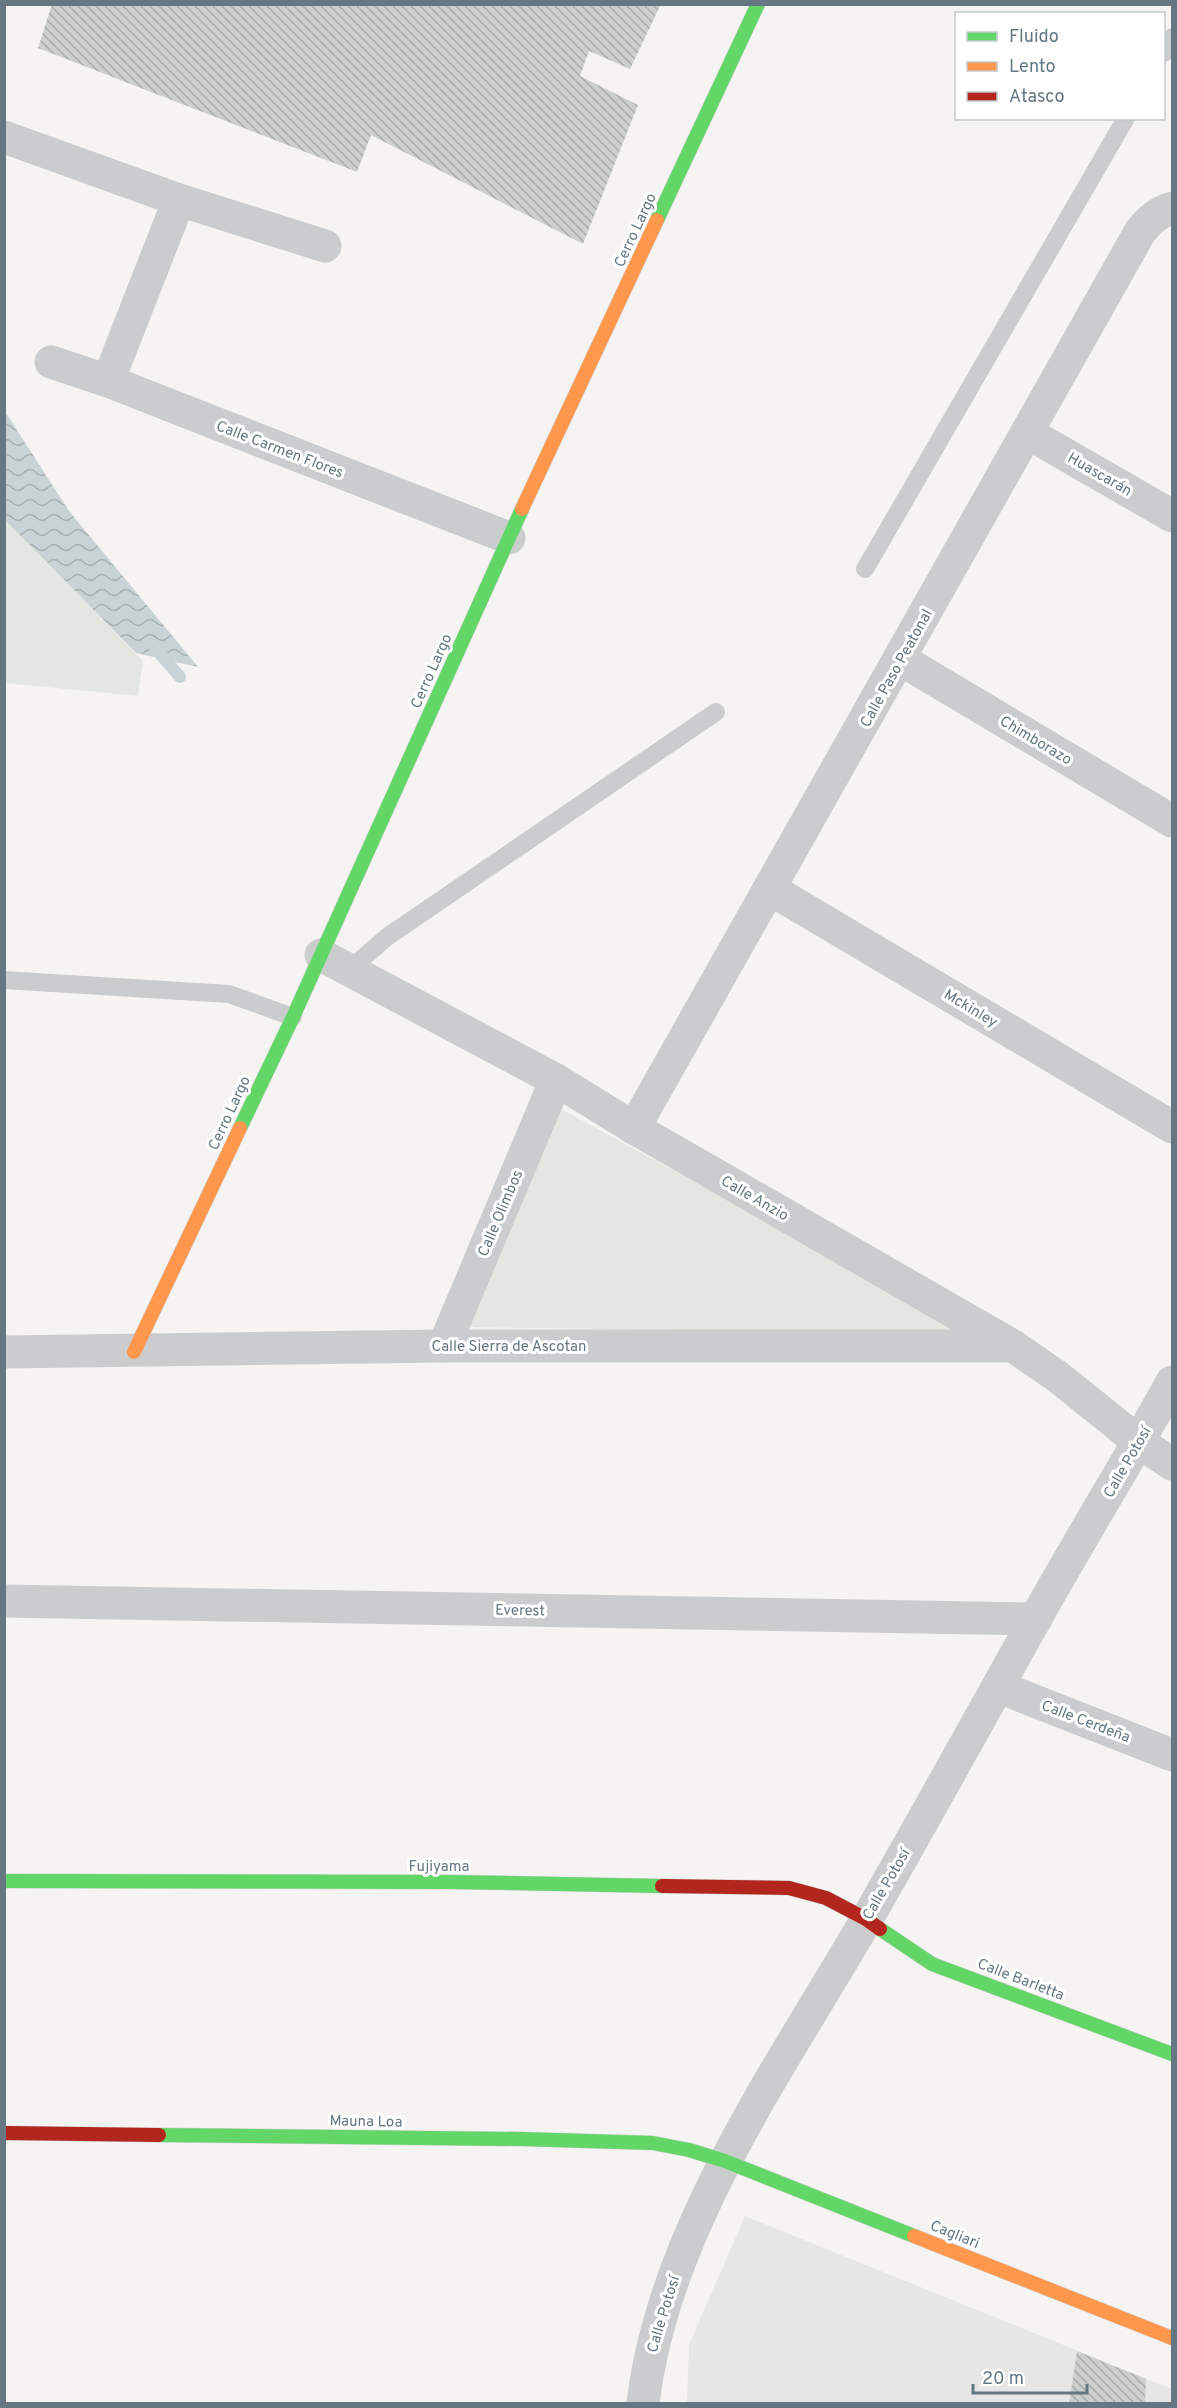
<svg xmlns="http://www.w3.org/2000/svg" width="1177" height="2408" font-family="Overpass,sans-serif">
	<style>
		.built { fill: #e5e6e5 }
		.park { fill: #e4e7e1 }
		.water { fill: url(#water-waves) }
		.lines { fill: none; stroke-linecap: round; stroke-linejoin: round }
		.stream { stroke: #c9d2d4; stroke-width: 12 }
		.building { fill: url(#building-back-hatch) }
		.fast-casing { stroke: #d0d1d2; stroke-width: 15 }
		.slow-casing { stroke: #d0d1d2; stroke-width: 15 }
		.jam-casing { stroke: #d0d1d2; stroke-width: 15 }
		.lane { stroke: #cacccd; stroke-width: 18 }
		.street { stroke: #cacccd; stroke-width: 33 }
		.fast { stroke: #63d668; stroke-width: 14 }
		.slow { stroke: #ff974d; stroke-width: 14 }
		.jam { stroke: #b3261e; stroke-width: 14 }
		.labels { text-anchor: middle; stroke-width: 6; stroke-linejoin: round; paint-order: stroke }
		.street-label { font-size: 15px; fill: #647783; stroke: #fff }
	</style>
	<defs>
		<pattern id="water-waves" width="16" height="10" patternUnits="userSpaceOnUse" patternTransform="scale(1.5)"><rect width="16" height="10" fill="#c9d2d4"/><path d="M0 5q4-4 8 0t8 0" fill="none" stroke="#a7afb1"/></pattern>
		<pattern id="building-back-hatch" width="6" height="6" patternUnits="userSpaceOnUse" patternTransform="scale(1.5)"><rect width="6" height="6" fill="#cdcece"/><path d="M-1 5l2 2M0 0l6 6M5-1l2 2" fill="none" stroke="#aaacad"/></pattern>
	</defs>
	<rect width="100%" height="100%" fill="#f5f4f3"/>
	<polygon class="built" points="745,2216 1172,2389 1172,2404 687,2404 689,2345"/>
	<g class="park">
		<polygon points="4,519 143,661 138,696 5,683"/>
		<polygon points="558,1107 971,1334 459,1327"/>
	</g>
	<polygon class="water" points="4,410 69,511 198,667 136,653 7,522 4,519"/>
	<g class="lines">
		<polyline class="stream" points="155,648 180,677"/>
	</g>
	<g class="building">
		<polygon points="52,4 661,4 630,69 589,51 580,76 638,105 583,244 371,135 357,172 38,48"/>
		<polygon points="1077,2351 1146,2379 1145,2404 1069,2404"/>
	</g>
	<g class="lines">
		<defs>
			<g id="fast">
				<polyline points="657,220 758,4"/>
				<polyline points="240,1128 293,1017 522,509"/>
				<polyline points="4,1881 452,1882 662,1886"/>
				<polyline points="880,1929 932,1964 1172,2054"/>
				<polyline points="159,2135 521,2139 653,2143 689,2150 725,2161 914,2236"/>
			</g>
			<g id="slow">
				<polyline points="522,509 657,220"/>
				<polyline points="134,1352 240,1128"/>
				<polyline points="914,2236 1172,2338"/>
			</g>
			<g id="jam">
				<polyline points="662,1886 789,1888 826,1898 866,1919 880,1929"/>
				<polyline points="4,2133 159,2135"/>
			</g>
		</defs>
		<use href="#fast" class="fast-casing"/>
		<use href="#slow" class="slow-casing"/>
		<use href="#jam" class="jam-casing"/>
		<g class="lane">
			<polyline points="1164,53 1172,37"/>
			<polyline points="865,569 1126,118"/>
			<polyline points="349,970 387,937 716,712"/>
			<polyline points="4,980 229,994 293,1017"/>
		</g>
		<g class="street">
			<polyline points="4,137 179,200 325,246"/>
			<polyline points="51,362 108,381 509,538"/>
			<polyline points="108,381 179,200"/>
			<polyline points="1028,433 1172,516"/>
			<polyline points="900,659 1172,821"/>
			<polyline points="770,889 1172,1127"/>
			<polyline points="321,955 556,1080 634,1128 1013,1346 1058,1377 1139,1442 1172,1464"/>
			<path d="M634 1128 1140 232C1149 220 1158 212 1172 208"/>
			<polyline points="444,1346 556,1080"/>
			<polyline points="4,1352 444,1346 1013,1346"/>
			<polyline points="4,1601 1036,1619"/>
			<polyline points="999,1687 1172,1755"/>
			<path d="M643 2404C663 2230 782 2066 868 1917 925 1818 980 1718 1036 1618 1080 1539 1128 1462 1172 1382"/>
		</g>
		<use href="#fast" class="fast"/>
		<use href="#slow" class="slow"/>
		<use href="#jam" class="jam"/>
	</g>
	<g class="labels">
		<g class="street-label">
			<text transform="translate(635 230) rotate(-65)" y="5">Cerro Largo</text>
			<text transform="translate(280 449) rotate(21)" y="5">Calle Carmen Flores</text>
			<text transform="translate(1100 474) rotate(30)" y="5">Huascarán</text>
			<text transform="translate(896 668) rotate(-61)" y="5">Calle Paso Peatonal</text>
			<text transform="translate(431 671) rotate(-66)" y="5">Cerro Largo</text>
			<text transform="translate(1036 740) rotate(31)" y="5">Chimborazo</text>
			<text transform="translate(971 1008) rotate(31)" y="5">Mckinley</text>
			<text transform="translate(229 1113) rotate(-65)" y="5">Cerro Largo</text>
			<text transform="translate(755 1198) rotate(30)" y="5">Calle Anzio</text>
			<text transform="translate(500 1213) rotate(-67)" y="5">Calle Olimbos</text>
			<text x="509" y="1351">Calle Sierra de Ascotan</text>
			<text transform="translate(1127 1462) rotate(-60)" y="5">Calle Potosí</text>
			<text transform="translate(520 1610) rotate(1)" y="5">Everest</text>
			<text transform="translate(1086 1721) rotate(21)" y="5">Calle Cerdeña</text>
			<text x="439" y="1871">Fujiyama</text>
			<text transform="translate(886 1884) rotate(-60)" y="5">Calle Potosí</text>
			<text transform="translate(1021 1979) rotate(21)" y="5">Calle Barletta</text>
			<text transform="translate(366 2121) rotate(1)" y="5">Mauna Loa</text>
			<text transform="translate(955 2234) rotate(22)" y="5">Cagliari</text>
			<text transform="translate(663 2314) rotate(-73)" y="5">Calle Potosí</text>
		</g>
	</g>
	<rect width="1177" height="2408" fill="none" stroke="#647783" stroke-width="12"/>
	<rect x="955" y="12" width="210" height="108" fill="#ffffff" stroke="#c1c9cd" stroke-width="1.5"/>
	<rect x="967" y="32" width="30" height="9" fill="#63d668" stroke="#c1c9cd" stroke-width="1.5"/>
	<text x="1009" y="42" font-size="18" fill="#647783">Fluido</text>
	<rect x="967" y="62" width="30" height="9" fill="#ff974d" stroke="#c1c9cd" stroke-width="1.5"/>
	<text x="1009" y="72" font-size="18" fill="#647783">Lento</text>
	<rect x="967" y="92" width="30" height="9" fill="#b3261e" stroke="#c1c9cd" stroke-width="1.5"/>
	<text x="1009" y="102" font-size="18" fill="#647783">Atasco</text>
	<path d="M973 2384v9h114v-9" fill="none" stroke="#647783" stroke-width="3"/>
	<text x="982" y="2384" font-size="18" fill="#647783" stroke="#ffffff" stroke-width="4.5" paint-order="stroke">20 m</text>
</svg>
